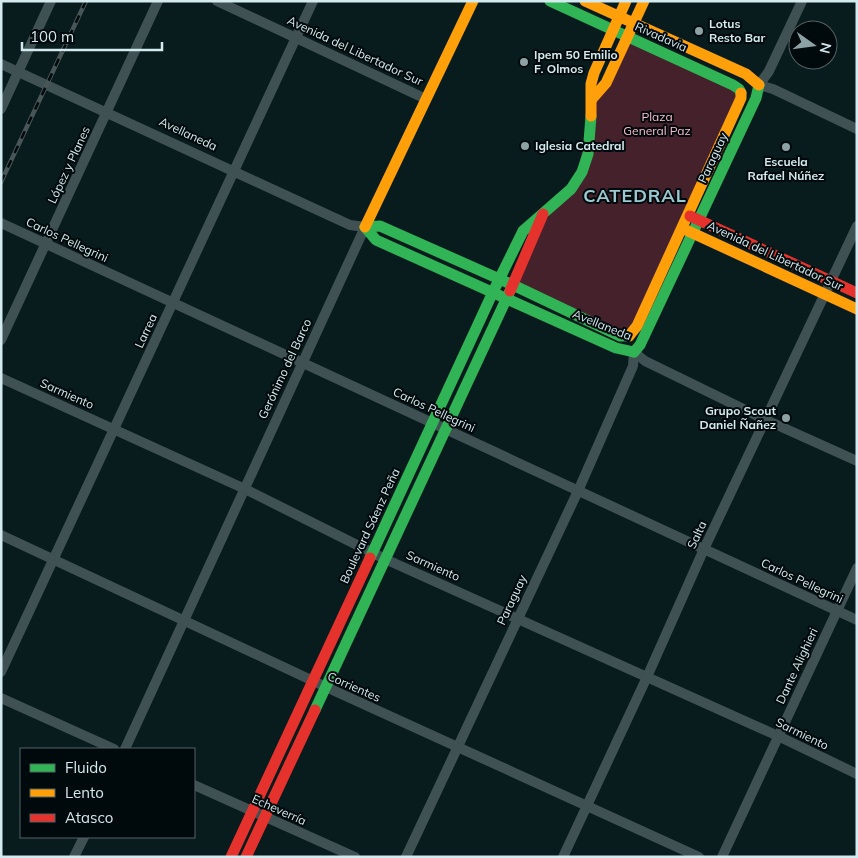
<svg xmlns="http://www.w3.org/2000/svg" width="858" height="858" font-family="Mulish,sans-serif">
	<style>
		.green { fill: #45212c }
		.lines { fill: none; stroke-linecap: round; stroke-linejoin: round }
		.street { stroke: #3f5153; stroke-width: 10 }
		.fast { stroke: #30b455; stroke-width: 11 }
		.slow { stroke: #ff9f0a; stroke-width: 11 }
		.jam { stroke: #e5322d; stroke-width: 11 }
		.rail-casing { stroke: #495658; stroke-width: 4.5 }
		.rail { stroke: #00090b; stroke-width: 2.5; stroke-dasharray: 8; stroke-linecap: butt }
		.poi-dot { fill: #8ca2a5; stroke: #00090b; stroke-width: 2 }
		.labels { text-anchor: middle; stroke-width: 4; stroke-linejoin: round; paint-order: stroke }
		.poi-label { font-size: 12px; font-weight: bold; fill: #d3eaee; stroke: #00090b; text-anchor: start }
		.street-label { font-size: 12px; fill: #d3eaee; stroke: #00090b }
		.park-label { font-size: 12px; fill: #ffbecc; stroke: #00090b }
		.district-label { font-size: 18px; font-weight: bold; letter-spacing: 1px; fill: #9bc9d0; stroke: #00090b }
	</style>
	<rect width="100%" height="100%" fill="#081b1d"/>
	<polygon class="green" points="627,37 739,89 629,336 513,285 536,233 576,181 592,99"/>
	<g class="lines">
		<g class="street">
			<polyline points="217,1 426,99"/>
			<polyline points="802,1 769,71 759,85 773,89 857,129"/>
			<polyline points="1,64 350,225 365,227 125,749"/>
			<polyline points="1,109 51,1"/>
			<polyline points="1,223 857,620"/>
			<polyline points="1,340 158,1"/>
			<polyline points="634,352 645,361 766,420 857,461"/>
			<polyline points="1,378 245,489 385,559 778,736 857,774"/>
			<polyline points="1,535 326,687 699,857"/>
			<polyline points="1,672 313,1"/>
			<polyline points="1,698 114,749"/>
			<polyline points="194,785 355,857"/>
			<polyline points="74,857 84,837"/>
			<polyline points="406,857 578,491 633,366 634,352"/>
			<polyline points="563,857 647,677 704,549 857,226"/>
			<polyline points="722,857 857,568"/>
		</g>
		<g class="fast">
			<polyline points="550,1 733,85 739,89 741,93"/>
			<polyline points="365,227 376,240 616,348 634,352"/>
			<polyline points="365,227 380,226 513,285 620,336 629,336"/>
			<polyline points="634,352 640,345 756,98 759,85"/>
			<polyline points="370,558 493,292 523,231 571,189 582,172 588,154 591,116"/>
			<polyline points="315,710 510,291"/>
		</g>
		<g class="slow">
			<polyline points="585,1 746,74 759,85"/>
			<polyline points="592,99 606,83 644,1"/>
			<polyline points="591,116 591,84 594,73 626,1"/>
			<polyline points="365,227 473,1"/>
			<polyline points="686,230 857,309"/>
			<polyline points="629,336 637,326 741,98 741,93"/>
		</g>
		<g class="jam">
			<polyline points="690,216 857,293"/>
			<polyline points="510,291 543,214"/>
			<polyline points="231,857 370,558"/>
			<polyline points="246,857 315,710"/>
		</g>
		<defs>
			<polyline id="rail" points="1,182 86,1"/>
		</defs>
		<use href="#rail" class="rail-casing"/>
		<use href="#rail" class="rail"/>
	</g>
	<g class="poi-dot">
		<circle cx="699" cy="31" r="5"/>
		<circle cx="524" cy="62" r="5"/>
		<circle cx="525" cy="146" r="5"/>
		<circle cx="786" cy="147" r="5"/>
		<circle cx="786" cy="418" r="5"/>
	</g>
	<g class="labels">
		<g class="poi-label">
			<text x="709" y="28">Lotus<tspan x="709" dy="14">Resto Bar</tspan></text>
			<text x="534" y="59">Ipem 50 Emilio<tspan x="534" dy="14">F. Olmos</tspan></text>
			<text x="535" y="150">Iglesia Catedral</text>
			<text x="786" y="166" text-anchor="middle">Escuela<tspan x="786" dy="14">Rafael Núñez</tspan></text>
			<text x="776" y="415" text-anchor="end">Grupo Scout<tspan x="776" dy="14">Daniel Ñañez</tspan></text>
		</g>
		<g class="street-label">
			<text transform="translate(661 37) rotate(24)" y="4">Rivadavia</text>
			<text transform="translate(355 51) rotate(25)" y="4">Avenida del Libertador Sur</text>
			<text transform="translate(188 134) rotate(25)" y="4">Avellaneda</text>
			<text transform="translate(713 158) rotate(-65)" y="4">Paraguay</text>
			<text transform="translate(69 165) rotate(-65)" y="4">López y Planes</text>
			<text transform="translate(67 240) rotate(25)" y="4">Carlos Pellegrini</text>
			<text transform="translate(775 256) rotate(25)" y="4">Avenida del Libertador Sur</text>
			<text transform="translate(602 325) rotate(22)" y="4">Avellaneda</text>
			<text transform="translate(146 331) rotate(-65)" y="4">Larrea</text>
			<text transform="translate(285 369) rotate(-65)" y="4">Gerónimo del Barco</text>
			<text transform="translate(67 394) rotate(24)" y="4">Sarmiento</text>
			<text transform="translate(434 410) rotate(25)" y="4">Carlos Pellegrini</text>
			<text transform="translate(370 526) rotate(-65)" y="4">Boulevard Sáenz Peña</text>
			<text transform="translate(697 535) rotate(-65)" y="4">Salta</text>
			<text transform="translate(433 566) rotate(24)" y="4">Sarmiento</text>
			<text transform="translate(802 581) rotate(25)" y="4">Carlos Pellegrini</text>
			<text transform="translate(512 600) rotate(-65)" y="4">Paraguay</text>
			<text transform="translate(797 666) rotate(-65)" y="4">Dante Alighieri</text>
			<text transform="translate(354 687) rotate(24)" y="4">Corrientes</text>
			<text transform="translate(802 734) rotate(26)" y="4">Sarmiento</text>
			<text transform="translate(279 810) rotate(24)" y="4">Echeverría</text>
		</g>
		<g class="park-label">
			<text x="657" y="121">Plaza<tspan x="657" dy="14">General Paz</tspan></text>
		</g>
		<g class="district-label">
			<text x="635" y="202">CATEDRAL</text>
		</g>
	</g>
	<rect width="858" height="858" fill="none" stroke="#d3eaee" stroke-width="5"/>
	<rect x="20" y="748" width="175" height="90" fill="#00090b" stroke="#546366"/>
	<rect x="30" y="764" width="25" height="8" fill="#30b455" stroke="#546366"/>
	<text x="65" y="773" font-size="15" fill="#d3eaee">Fluido</text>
	<rect x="30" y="789" width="25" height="8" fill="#ff9f0a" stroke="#546366"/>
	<text x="65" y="798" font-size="15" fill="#d3eaee">Lento</text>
	<rect x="30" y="814" width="25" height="8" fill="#e5322d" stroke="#546366"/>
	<text x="65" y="823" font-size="15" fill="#d3eaee">Atasco</text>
	<g transform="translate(813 45) rotate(104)"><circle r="24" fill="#00090b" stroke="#546366"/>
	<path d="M0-4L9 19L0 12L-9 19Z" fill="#8ca2a5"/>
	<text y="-8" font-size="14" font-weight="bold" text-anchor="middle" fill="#d3eaee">N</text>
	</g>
	<path d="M22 42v8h140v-8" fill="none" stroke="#d3eaee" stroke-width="2.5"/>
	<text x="30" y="42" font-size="15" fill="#d3eaee" stroke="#00090b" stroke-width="4" paint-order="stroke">100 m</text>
</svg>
